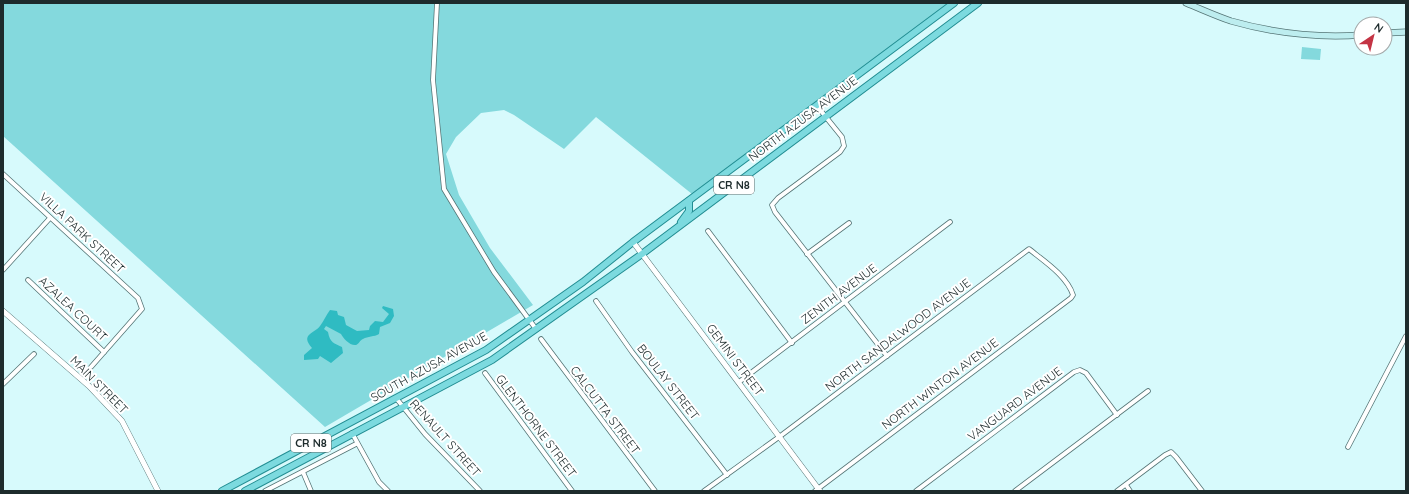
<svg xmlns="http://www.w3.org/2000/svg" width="1409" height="494" font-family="Quicksand,sans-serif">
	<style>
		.green { fill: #84d9dd }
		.water { fill: #2fbbc2 }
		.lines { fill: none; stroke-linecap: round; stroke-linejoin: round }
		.minor-casing { stroke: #547475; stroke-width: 5.5 }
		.tertiary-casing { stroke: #547475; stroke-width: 6 }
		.secondary-casing { stroke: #547475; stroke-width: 7 }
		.primary-casing { stroke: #228d92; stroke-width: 8 }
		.minor { stroke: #fff; stroke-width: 4 }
		.tertiary { stroke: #fff; stroke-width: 5 }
		.secondary { stroke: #bdedef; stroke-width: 5.5 }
		.primary { stroke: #7cdadf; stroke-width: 6 }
		.labels { text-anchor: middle; stroke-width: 4; stroke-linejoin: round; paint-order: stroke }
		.shield { fill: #fff; stroke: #616b6b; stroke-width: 1 }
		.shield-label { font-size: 11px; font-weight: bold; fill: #1d2b2c }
		.street-label { font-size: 12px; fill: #1d2b2c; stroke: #fff }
	</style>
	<rect width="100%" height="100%" fill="#d7fafc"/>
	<g class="green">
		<polygon points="3,3 950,3 692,194 596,117 564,149 514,115 504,110 481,113 456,137 446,154 459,195 490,248 533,305 325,427 3,136"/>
		<polygon points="1302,47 1321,49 1320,60 1301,59"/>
	</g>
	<path class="water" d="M383 306 393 309 394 316 390 323 380 327 379 334C374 337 368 336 363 339 360 340 359 344 356 345 350 346 343 338 341 334L326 326 324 329 328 332C330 343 334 343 342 347L343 353 331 363 320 356 318 359 304 360V355L312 348C300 334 314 334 320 326 324 321 326 315 330 310L337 311 338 315 344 317 346 325 357 331 369 330 370 326 375 321 383 322 389 314 382 308Z"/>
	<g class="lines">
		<defs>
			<g id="minor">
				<polyline points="437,3 433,80 444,189 494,272 536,329"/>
				<polyline points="817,106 842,137 844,146 840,152 778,198 772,205 775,212 887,356"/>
				<polyline points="3,174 138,298 142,309 91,367"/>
				<polyline points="708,231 792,343"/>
				<polyline points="807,254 849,223"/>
				<polyline points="3,270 50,218"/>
				<polyline points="28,280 104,352"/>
				<polyline points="596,301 632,352 727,475"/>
				<polyline points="541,339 655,491"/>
				<polyline points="485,373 572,491"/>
				<polyline points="739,382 950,222"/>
				<polyline points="3,384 34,354"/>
				<polyline points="396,398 425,434 480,491"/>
				<polyline points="352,433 379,482 388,491"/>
				<polyline points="1348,447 1406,336"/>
				<polyline points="303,472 311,491"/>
				<polyline points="1126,485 1130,491"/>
				<polyline points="265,491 356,444"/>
				<path d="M704 491 779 437 1029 249C1044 261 1067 276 1073 295L1071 298 815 491"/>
				<polyline points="916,491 1074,372 1080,370 1086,373 1117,415"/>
				<polyline points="1015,491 1148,391"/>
				<polyline points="1117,491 1165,455 1171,452 1176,457 1202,491"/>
			</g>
			<g id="tertiary">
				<polyline points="633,242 820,491"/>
				<polyline points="3,311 89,386 122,421 158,491"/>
			</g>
			<g id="secondary">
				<path d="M1186 3C1201 9 1216 16 1231 21 1273 33 1318 38 1361 35"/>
				<polyline points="1385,33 1406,32"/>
			</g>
			<g id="primary">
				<polyline points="681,222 689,211 689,201"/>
				<polyline points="222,491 486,350 583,282 633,242 954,3"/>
				<polyline points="245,491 492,360 642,254 978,3"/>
			</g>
		</defs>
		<use href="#minor" class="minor-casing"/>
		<use href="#tertiary" class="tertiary-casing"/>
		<use href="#secondary" class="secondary-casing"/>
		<use href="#primary" class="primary-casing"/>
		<use href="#minor" class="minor"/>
		<use href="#tertiary" class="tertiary"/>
		<use href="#secondary" class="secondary"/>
		<use href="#primary" class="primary"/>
	</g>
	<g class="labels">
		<g class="shield">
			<rect x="714" y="176" width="40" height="18" rx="3"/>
			<rect x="291" y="434" width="40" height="18" rx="3"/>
		</g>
		<g class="shield-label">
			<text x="734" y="189">CR N8</text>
			<text x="311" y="447">CR N8</text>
		</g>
		<g class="street-label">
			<text transform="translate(803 119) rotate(-37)" y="4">NORTH AZUSA AVENUE</text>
			<text transform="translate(82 233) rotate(43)" y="4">VILLA PARK STREET</text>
			<text transform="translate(839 294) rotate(-37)" y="4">ZENITH AVENUE</text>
			<text transform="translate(73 309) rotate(43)" y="4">AZALEA COURT</text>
			<text transform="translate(898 335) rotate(-37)" y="4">NORTH SANDALWOOD AVENUE</text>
			<text transform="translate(735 360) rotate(53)" y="4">GEMINI STREET</text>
			<text transform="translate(429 367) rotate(-29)" y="4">SOUTH AZUSA AVENUE</text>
			<text transform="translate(668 382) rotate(52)" y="4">BOULAY STREET</text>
			<text transform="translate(940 384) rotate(-37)" y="4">NORTH WINTON AVENUE</text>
			<text transform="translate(99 385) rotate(45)" y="4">MAIN STREET</text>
			<text transform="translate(1015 404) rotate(-37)" y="4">VANGUARD AVENUE</text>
			<text transform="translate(605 410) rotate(53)" y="4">CALCUTTA STREET</text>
			<text transform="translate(536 426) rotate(53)" y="4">GLENTHORNE STREET</text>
			<text transform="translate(445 438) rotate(48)" y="4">RENAULT STREET</text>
		</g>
	</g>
	<rect width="1409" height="494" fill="none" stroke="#1d2b2c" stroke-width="8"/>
	<g transform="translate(1373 36) rotate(35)"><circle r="19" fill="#ffffff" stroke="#a5aaab"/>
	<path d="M0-3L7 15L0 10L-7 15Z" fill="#c43444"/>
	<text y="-6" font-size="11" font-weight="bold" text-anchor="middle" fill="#1d2b2c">N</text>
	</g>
</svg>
